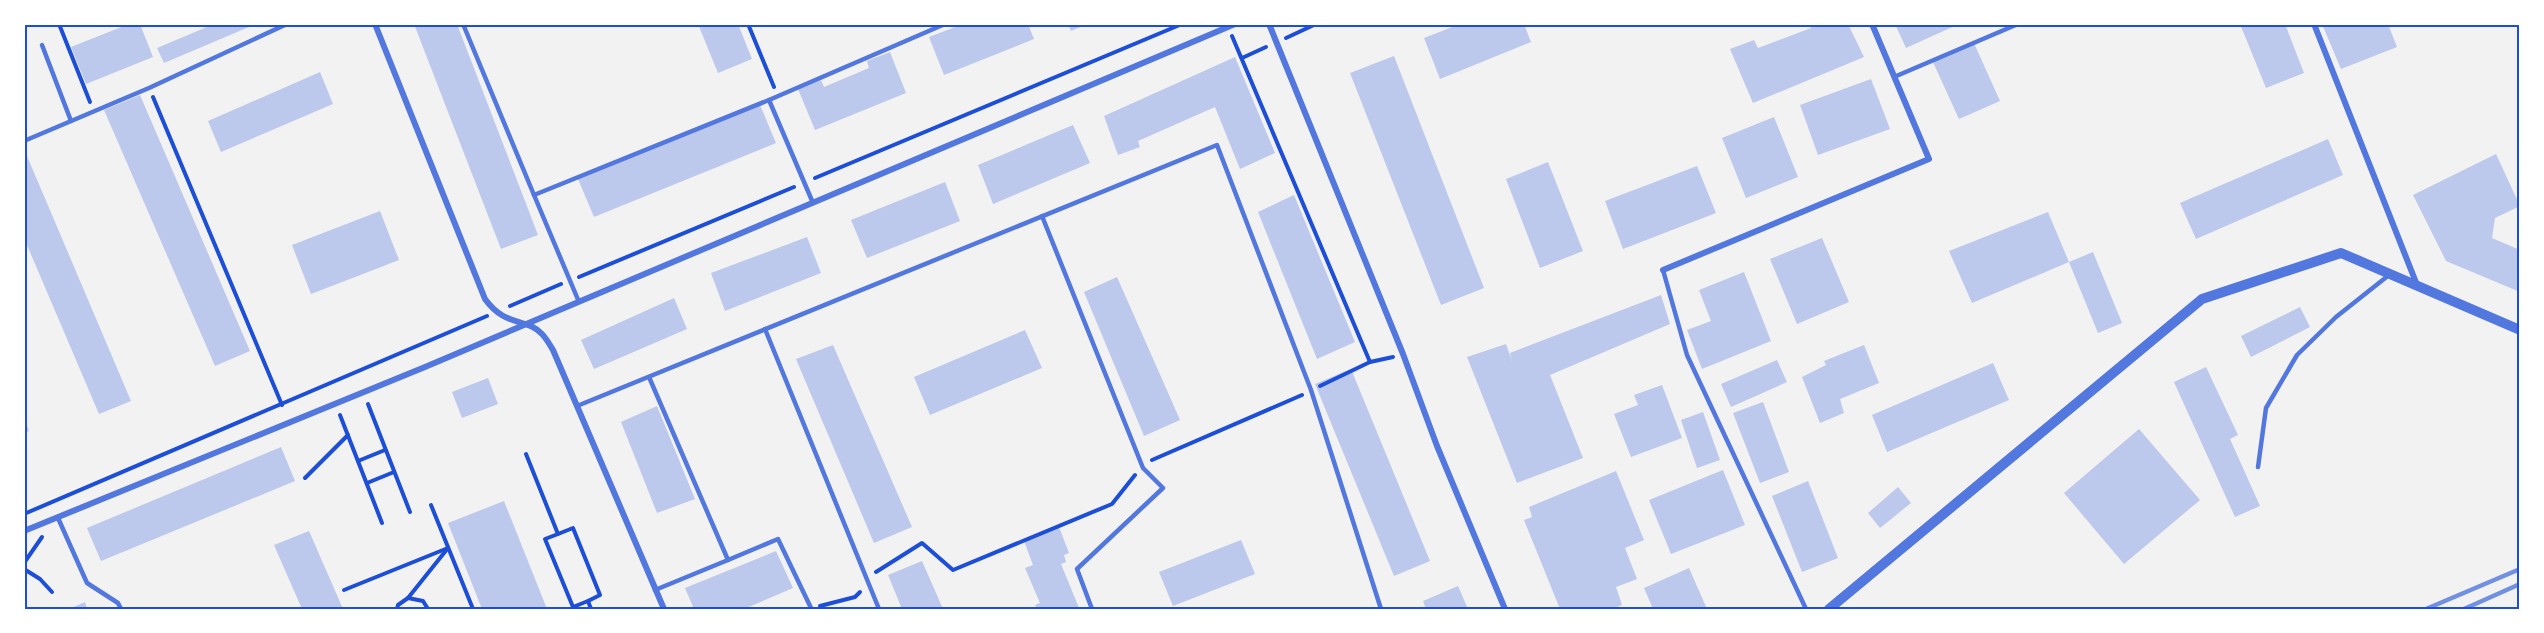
<svg xmlns="http://www.w3.org/2000/svg" width="2544" height="633" font-family="'Open Sans',sans-serif">
	<style>
		.building { fill: #bdc9ec }
		.lines { fill: none; stroke-linecap: round; stroke-linejoin: round }
		.path { stroke: #1d4ed8; stroke-width: 4 }
		.service { stroke: #5277de; stroke-width: 4.5 }
		.minor { stroke: #5277de; stroke-width: 6 }
		.tertiary { stroke: #5277de; stroke-width: 10 }
		.rail { stroke: #7290e2; stroke-width: 4.5 }
		.neatline { fill: none; stroke: #1d4ed8; stroke-width: 2 }
	</style>
	<rect width="100%" height="100%" fill="#f2f2f2"/>
	<g class="building">
		<polygon points="129,24 140,24 153,57 86,84 71,47"/>
		<polygon points="214,24 256,24 164,63 157,48"/>
		<polygon points="414,24 457,24 538,235 501,249"/>
		<polygon points="698,24 738,24 752,59 718,73"/>
		<polygon points="963,24 1028,24 1034,39 944,75 929,37"/>
		<polygon points="1068,24 1088,24 1071,31"/>
		<polygon points="1460,24 1524,24 1531,42 1440,79 1424,38"/>
		<polygon points="1810,24 1848,24 1864,57 1753,103 1730,49 1754,40 1758,48 1811,28"/>
		<polygon points="1895,24 1959,24 1906,48"/>
		<polygon points="2240,24 2285,24 2304,73 2266,88"/>
		<polygon points="2322,24 2388,24 2397,47 2341,69"/>
		<polygon points="1973,41 2000,101 1959,119 1932,60"/>
		<polygon points="890,52 906,93 815,130 798,89 821,80 824,87 869,68 867,61"/>
		<polygon points="1394,56 1484,288 1441,305 1350,73"/>
		<polygon points="1235,57 1275,153 1240,169 1215,107 1138,141 1140,147 1118,155 1104,116"/>
		<polygon points="320,72 333,104 221,152 208,121"/>
		<polygon points="1871,79 1890,129 1818,155 1800,105"/>
		<polygon points="140,95 250,351 215,366 104,110"/>
		<polygon points="760,105 776,143 594,217 578,179"/>
		<polygon points="1774,117 1798,177 1746,198 1722,138"/>
		<polygon points="1073,125 1090,163 993,204 978,165"/>
		<polygon points="2328,139 2343,175 2196,239 2180,203"/>
		<polygon points="24,149 131,401 99,414 24,238"/>
		<polygon points="2496,154 2520,206 2495,218 2492,238 2520,250 2520,292 2446,261 2413,195"/>
		<polygon points="1548,162 1583,251 1540,268 1506,179"/>
		<polygon points="1697,166 1716,213 1623,249 1605,201"/>
		<polygon points="945,182 960,221 867,258 851,220"/>
		<polygon points="1294,195 1355,342 1317,359 1258,212"/>
		<polygon points="380,211 399,260 311,294 292,245"/>
		<polygon points="2048,212 2069,262 1972,303 1949,251"/>
		<polygon points="807,237 821,273 725,311 711,273"/>
		<polygon points="1822,238 1849,302 1797,324 1770,259"/>
		<polygon points="2093,252 2122,323 2098,333 2069,262"/>
		<polygon points="1744,272 1771,341 1702,369 1687,330 1711,321 1699,290"/>
		<polygon points="1117,277 1180,420 1144,436 1084,292"/>
		<polygon points="1661,295 1670,324 1550,375 1583,458 1517,483 1467,357 1506,344 1512,361 1510,353"/>
		<polygon points="674,298 687,329 594,369 581,340"/>
		<polygon points="2300,307 2310,327 2251,357 2241,336"/>
		<polygon points="1025,330 1042,368 930,415 914,377"/>
		<polygon points="833,345 912,527 874,543 796,359"/>
		<polygon points="1864,345 1879,383 1840,399 1844,413 1820,423 1802,377 1826,365 1824,361"/>
		<polygon points="1777,360 1787,382 1731,407 1721,384"/>
		<polygon points="1993,363 2009,400 1887,452 1872,415"/>
		<polygon points="2206,367 2238,435 2230,439 2260,506 2235,517 2174,382"/>
		<polygon points="1351,369 1430,561 1394,576 1315,384"/>
		<polygon points="488,378 498,404 462,418 452,392"/>
		<polygon points="1662,385 1682,438 1631,457 1614,414 1638,405 1634,395"/>
		<polygon points="1763,402 1789,472 1760,483 1733,413"/>
		<polygon points="657,406 695,499 657,513 621,422"/>
		<polygon points="1703,412 1720,460 1697,468 1681,420"/>
		<polygon points="24,417 29,431 24,433"/>
		<polygon points="2139,429 2200,500 2124,564 2064,493"/>
		<polygon points="281,447 295,481 101,561 87,528"/>
		<polygon points="1723,470 1745,525 1671,554 1649,500"/>
		<polygon points="1616,471 1644,540 1625,548 1637,579 1616,587 1622,605 1611,609 1560,609 1524,520 1532,517 1529,507"/>
		<polygon points="1808,481 1838,558 1802,572 1772,496"/>
		<polygon points="1898,487 1911,503 1880,528 1868,513"/>
		<polygon points="504,501 547,609 482,609 448,523"/>
		<polygon points="1059,527 1069,553 1064,555 1066,562 1061,564 1079,608 1037,609 1035,605 1040,603 1025,568 1033,565 1024,541"/>
		<polygon points="309,531 343,609 302,609 274,545"/>
		<polygon points="1241,540 1255,574 1173,606 1159,572"/>
		<polygon points="776,551 793,588 744,609 694,609 685,588"/>
		<polygon points="922,561 943,609 902,609 888,575"/>
		<polygon points="1689,568 1707,609 1653,609 1644,588"/>
		<polygon points="1458,586 1468,609 1426,609 1423,601"/>
		<polygon points="85,602 87,609 69,609"/>
	</g>
	<g class="lines">
		<g class="path">
			<polyline points="59,24 90,102"/>
			<polyline points="748,24 774,87"/>
			<polyline points="1232,36 1370,362"/>
			<polyline points="1286,38 1316,24"/>
			<polyline points="1242,58 1266,47"/>
			<polyline points="153,97 282,405"/>
			<polyline points="815,178 1182,24"/>
			<polyline points="579,277 794,187"/>
			<polyline points="510,306 561,284"/>
			<polyline points="1320,386 1370,362 1393,357"/>
			<polyline points="368,404 410,512"/>
			<polyline points="340,415 382,523"/>
			<polyline points="526,454 558,534 573,528 600,595 588,601 591,609"/>
			<polyline points="1152,460 1302,395"/>
			<polyline points="358,461 385,450"/>
			<polyline points="305,478 348,435"/>
			<polyline points="367,483 394,472"/>
			<polyline points="431,505 473,609"/>
			<polyline points="24,514 487,316"/>
			<polyline points="558,534 545,539 573,607 588,601"/>
			<polyline points="24,563 42,537"/>
			<polyline points="24,569 40,579 52,592"/>
			<polyline points="876,572 922,543 953,570 1112,504 1135,475"/>
			<polyline points="344,590 448,548"/>
			<polyline points="408,598 448,548"/>
			<polyline points="820,606 855,597 860,592"/>
			<polyline points="397,609 398,605 408,598 423,601 428,609"/>
		</g>
		<g class="service">
			<polyline points="463,24 534,195"/>
			<polyline points="42,45 71,121"/>
			<polyline points="1894,77 2018,24"/>
			<polyline points="769,100 945,24"/>
			<polyline points="24,141 149,88 287,24"/>
			<polyline points="1042,216 1143,468 1163,488 1077,569 1092,609"/>
			<polyline points="1663,270 1687,355 1806,609"/>
			<polyline points="579,302 534,195 769,100 813,203"/>
			<polyline points="765,329 879,609"/>
			<polyline points="649,377 728,560 655,590"/>
			<polyline points="577,406 1217,145 1311,390 1381,609"/>
			<polyline points="2258,467 2266,408 2297,355 2336,317 2389,275"/>
			<polyline points="58,518 87,583 118,603 121,609"/>
			<polyline points="728,560 778,539 811,608"/>
		</g>
		<g class="minor">
			<path d="M375 24 485 299C506 328 526 317 542 334 546 338 550 345 553 350L664 609"/>
			<polyline points="1269,24 1403,354 1437,446 1505,609"/>
			<polyline points="2314,24 2417,285"/>
			<polyline points="1663,270 1929,159 1872,24"/>
			<polyline points="24,531 425,367 1235,24"/>
		</g>
		<polyline class="tertiary" points="1829,609 2202,299 2341,253 2520,330"/>
		<g class="rail">
			<polyline points="2426,609 2520,569"/>
			<polyline points="2464,609 2520,584"/>
		</g>
	</g>
	<rect width="2544" height="633" fill="none" stroke="#ffffff" stroke-width="51"/>
	<rect x="26" y="26" width="2492" height="582" class="neatline"/>
</svg>
